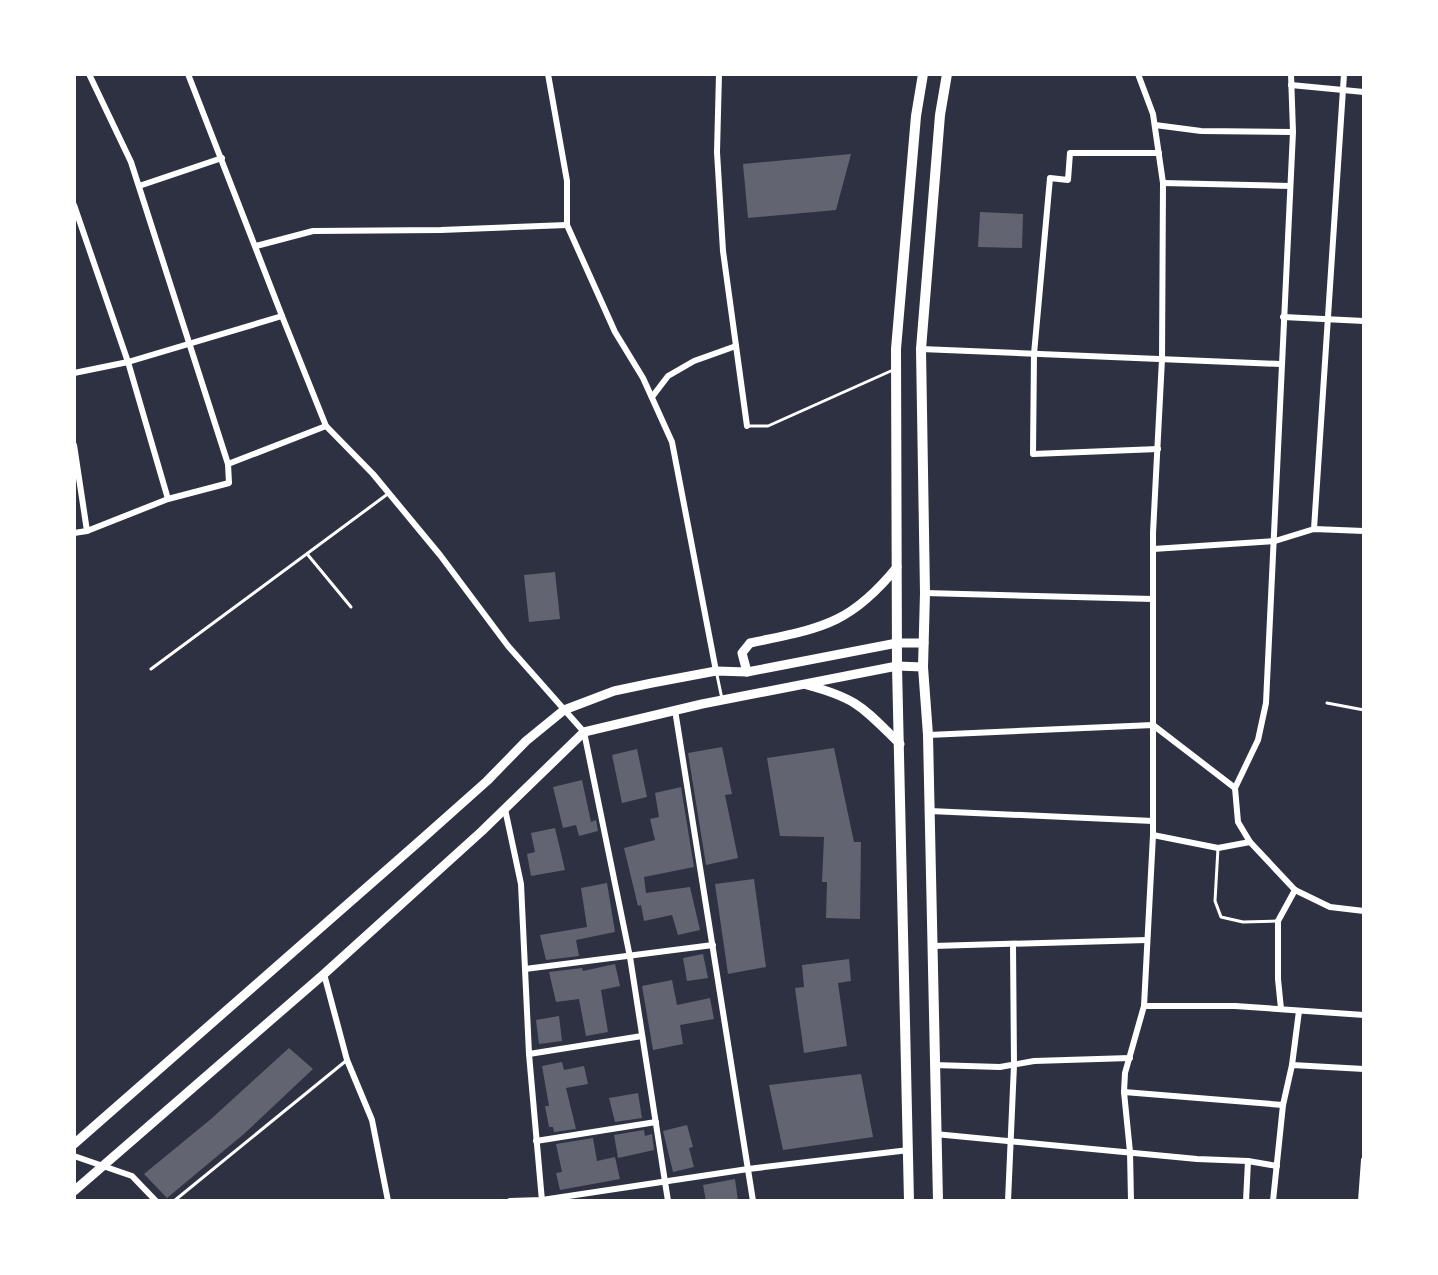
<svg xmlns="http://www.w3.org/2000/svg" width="1438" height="1275" font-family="Poppins,sans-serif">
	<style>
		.building { fill: #626471 }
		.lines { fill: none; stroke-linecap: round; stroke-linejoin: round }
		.service { stroke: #fff; stroke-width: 3 }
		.minor { stroke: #fff; stroke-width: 6 }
		.secondary { stroke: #fff; stroke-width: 9 }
		.trunk { stroke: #fff; stroke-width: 10 }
	</style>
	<rect width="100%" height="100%" fill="#2d3142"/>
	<g class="building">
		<polygon points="851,154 836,210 748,218 743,164"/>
		<polygon points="980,212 1023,214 1022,248 978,247"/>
		<polygon points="555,572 560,619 529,622 524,575"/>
		<polygon points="722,747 732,794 725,795 738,858 706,865 688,753"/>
		<polygon points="834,748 854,842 861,842 860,919 826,918 827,882 822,882 824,837 780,836 767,758"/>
		<polygon points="637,749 647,797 622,803 612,755"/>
		<polygon points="582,780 591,822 596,820 598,831 579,836 576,825 563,828 553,787"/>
		<polygon points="681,787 694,867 644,877 646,893 690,887 700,930 678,935 672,915 644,921 641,905 638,906 624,848 655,840 650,819 659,817 655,793"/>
		<polygon points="555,828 565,870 531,876 527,854 535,852 531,833"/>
		<polygon points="754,879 766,967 728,974 715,884"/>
		<polygon points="607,883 615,932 576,940 579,956 546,960 540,935 587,927 581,888"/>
		<polygon points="703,954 708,978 687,981 683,958"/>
		<polygon points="849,959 851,981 838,983 847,1046 804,1053 795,988 804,987 802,965"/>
		<polygon points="615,964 620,986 601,990 608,1032 586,1036 579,999 556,1002 549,972 582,968 583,971"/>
		<polygon points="672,980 677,1005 710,998 714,1019 680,1025 683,1044 653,1050 642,986"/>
		<polygon points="559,1016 562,1041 539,1044 536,1020"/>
		<polygon points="289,1048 313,1069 245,1133 167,1198 144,1174 211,1119"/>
		<polygon points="562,1062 564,1070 584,1066 588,1084 566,1088 576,1129 554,1132 553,1127 549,1127 545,1106 549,1106 542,1066"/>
		<polygon points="861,1074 873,1137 783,1150 769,1085"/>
		<polygon points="638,1093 642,1118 615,1122 609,1098"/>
		<polygon points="687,1125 693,1147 689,1148 694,1167 673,1172 663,1131"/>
		<polygon points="644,1130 645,1136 652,1134 654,1150 618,1158 614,1135"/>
		<polygon points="593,1138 597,1161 615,1157 620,1179 560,1190 556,1173 562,1172 556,1144"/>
		<polygon points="735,1179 738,1201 706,1201 703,1185"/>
	</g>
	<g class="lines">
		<g class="service">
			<polyline points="748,426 768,426 893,370"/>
			<polyline points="308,555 351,607"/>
			<polyline points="151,669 389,493"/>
			<polyline points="717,675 722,699"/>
			<polyline points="1327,703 1364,710"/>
			<polyline points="1218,848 1215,901 1221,917 1243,922 1278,921"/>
			<polyline points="174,1201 347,1060"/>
		</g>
		<g class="minor">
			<polyline points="548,74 567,181 567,225 615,332 643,378 672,442 716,671"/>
			<polyline points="719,74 717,152 723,251 747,426"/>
			<polyline points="1291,74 1293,132 1266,703 1258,740 1235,788 1238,822 1250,842 1295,890 1330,907 1364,911"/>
			<polyline points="1291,85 1364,92"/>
			<polyline points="1155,125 1201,131 1293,132"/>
			<polyline points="1163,183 1290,186"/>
			<polyline points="139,186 222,158"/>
			<polyline points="74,205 128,362 168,499 229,483 228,464 131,162 89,74"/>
			<polyline points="256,246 313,231 441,230 567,225"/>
			<polyline points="1283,317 1364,321"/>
			<polyline points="921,349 1280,364"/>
			<polyline points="74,373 128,362 282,316 188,74"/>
			<polyline points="652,397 668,376 694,361 736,346"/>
			<polyline points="326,426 373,474 440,555 508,646 584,732 630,957 668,1201"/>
			<polyline points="74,445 87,531 168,499"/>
			<polyline points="1158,449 1033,454 1034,354 1050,178 1068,180 1070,153 1159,153"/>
			<polyline points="228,464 326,426 282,316"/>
			<polyline points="1314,529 1344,74"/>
			<polyline points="74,533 87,531"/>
			<polyline points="1153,549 1275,541 1314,529 1364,531"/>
			<polyline points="925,593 1153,599"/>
			<polyline points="675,710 753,1201"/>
			<polyline points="928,735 1153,725 1235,788"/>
			<polyline points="505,809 521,884 529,1054 542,1201"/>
			<polyline points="930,811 1153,821"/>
			<polyline points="1153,835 1218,848 1250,842"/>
			<polyline points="933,946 1147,940"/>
			<polyline points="525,969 713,945"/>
			<polyline points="324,974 347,1060 372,1120 388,1201"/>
			<polyline points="1144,1006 1235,1006 1364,1015"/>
			<polyline points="1281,1009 1278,979 1278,921 1295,890"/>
			<polyline points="529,1054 642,1036"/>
			<polyline points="934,1065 1000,1067 1034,1061 1130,1058"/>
			<polyline points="1292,1065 1299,1011"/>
			<polyline points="1124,1092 1283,1105 1292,1065 1364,1069"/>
			<polyline points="935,1134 1197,1159 1248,1161 1277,1166"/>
			<polyline points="536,1141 656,1122"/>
			<polyline points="74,1156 132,1176 156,1201"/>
			<polyline points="510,1201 542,1200 748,1169 909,1150"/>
			<polyline points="1008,1201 1014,1065 1013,944"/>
			<polyline points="1131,1201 1130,1152 1124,1092 1125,1073 1144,1006 1153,835 1153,533 1162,359 1163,183 1153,114 1138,74"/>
			<polyline points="1246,1201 1248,1161"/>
			<polyline points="1273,1201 1283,1105"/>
			<polyline points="1361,1201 1364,1160"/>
		</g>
		<g class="secondary">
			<path d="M747 672 742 653 750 643C820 628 849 626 897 567"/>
			<path d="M807 685C859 699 863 708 900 744"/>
			<polyline points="74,1144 423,838 487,781 526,741 564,710 614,691 652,683 716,671 747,672 897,643 924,643"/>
			<polyline points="74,1191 324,974 482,831 584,732 702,704 897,666 923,667"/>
		</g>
		<g class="trunk">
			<polyline points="909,1201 897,666 896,349 916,116 923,74"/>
			<polyline points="938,1201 928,735 923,667 925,593 921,349 940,115 947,74"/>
		</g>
	</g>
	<rect width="1438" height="1275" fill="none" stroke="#ffffff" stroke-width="152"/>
</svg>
